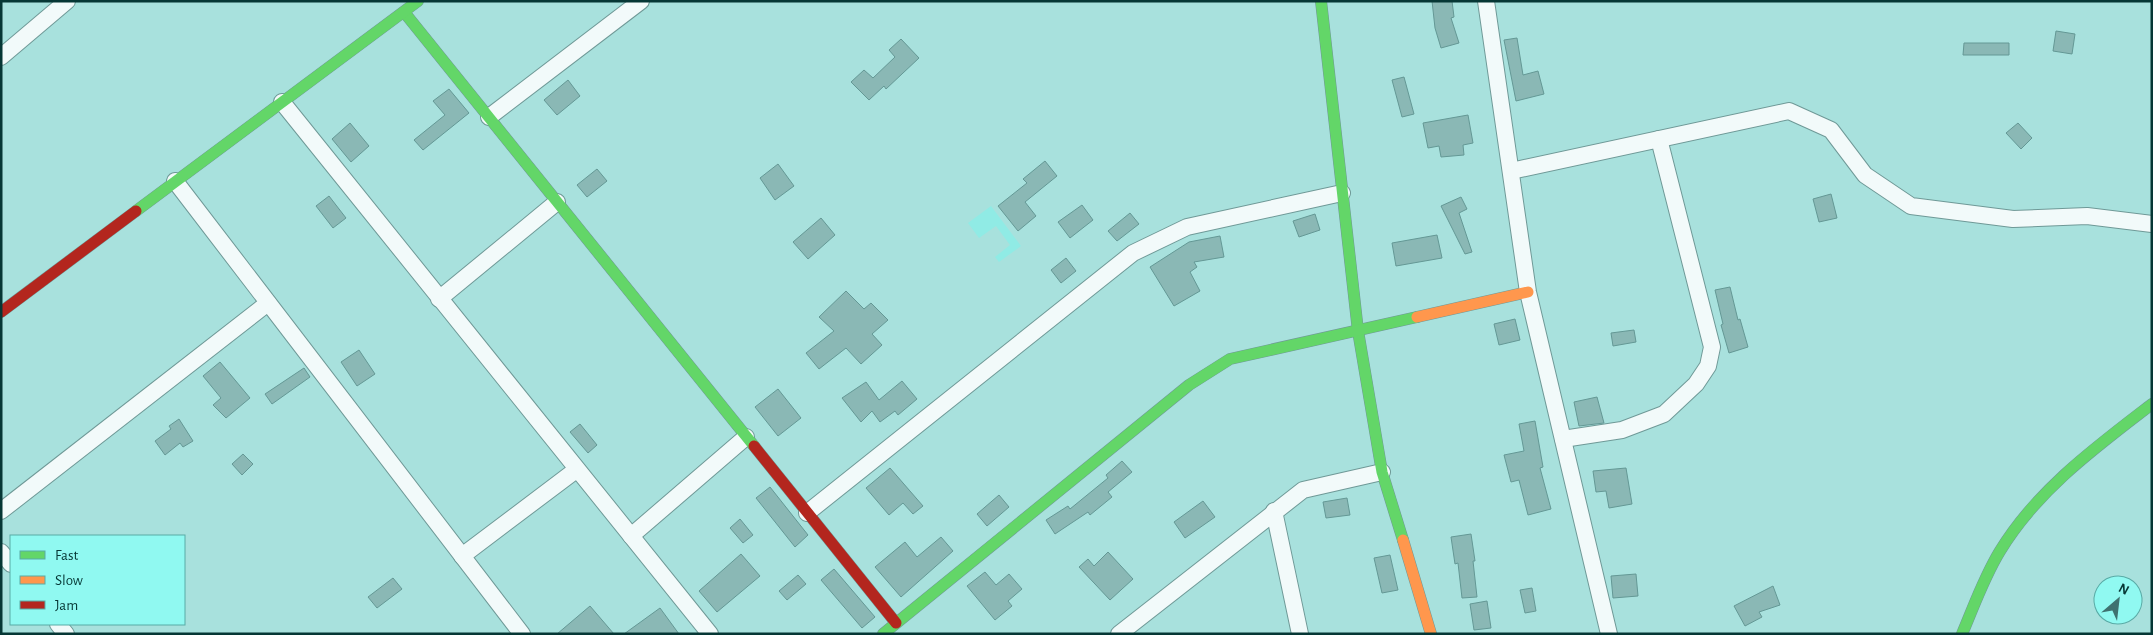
<svg xmlns="http://www.w3.org/2000/svg" width="2153" height="635" font-family="'Alegreya Sans',sans-serif">
	<style>
		.built { fill: #90ebe5 }
		.building { fill: #8ab8b5; stroke: #649895 }
		.lines { fill: none; stroke-linecap: round; stroke-linejoin: round }
		.street-casing { stroke: #6f9997; stroke-width: 18 }
		.fast-casing { stroke: #6f9997; stroke-width: 12 }
		.slow-casing { stroke: #6f9997; stroke-width: 12 }
		.jam-casing { stroke: #6f9997; stroke-width: 12 }
		.street { stroke: #f2fafa; stroke-width: 16 }
		.fast { stroke: #63d668; stroke-width: 11 }
		.slow { stroke: #ff974d; stroke-width: 11 }
		.jam { stroke: #b3261e; stroke-width: 11 }
	</style>
	<rect width="100%" height="100%" fill="#a8e1dd"/>
	<polygon class="built" points="991,206 1021,246 999,262 995,257 1010,245 996,226 979,238 968,223"/>
	<g class="building">
		<polygon points="1432,1 1452,1 1454,17 1451,18 1459,43 1441,48 1435,28"/>
		<polygon points="2056,31 2075,34 2072,54 2053,51"/>
		<polygon points="1517,38 1523,75 1538,71 1544,94 1516,101 1504,40"/>
		<polygon points="901,39 919,58 886,89 884,86 869,100 851,82 864,70 873,78 895,57 889,50"/>
		<polygon points="1964,43 2009,43 2009,55 1963,55"/>
		<polygon points="1404,77 1414,114 1402,117 1392,80"/>
		<polygon points="568,80 580,96 557,115 544,100"/>
		<polygon points="449,89 469,113 423,150 414,140 445,115 433,101"/>
		<polygon points="1468,115 1473,143 1463,145 1464,155 1441,157 1439,146 1428,148 1423,123"/>
		<polygon points="350,123 369,146 351,162 332,139"/>
		<polygon points="2018,123 2032,138 2021,149 2006,133"/>
		<polygon points="1045,161 1057,176 1025,202 1036,216 1018,231 998,206 1027,183 1023,179"/>
		<polygon points="778,164 794,186 775,200 760,178"/>
		<polygon points="597,169 607,181 587,197 577,185"/>
		<polygon points="1831,194 1837,218 1819,222 1813,199"/>
		<polygon points="329,196 346,218 333,228 316,206"/>
		<polygon points="1461,197 1467,209 1459,213 1472,252 1465,254 1441,206"/>
		<polygon points="1082,205 1093,220 1070,238 1058,222"/>
		<polygon points="1130,213 1139,224 1117,241 1108,231"/>
		<polygon points="1315,214 1320,230 1299,237 1293,221"/>
		<polygon points="821,218 835,235 808,259 793,242"/>
		<polygon points="1437,235 1442,258 1396,266 1392,243"/>
		<polygon points="1220,236 1224,257 1194,262 1197,267 1190,272 1200,291 1174,306 1150,267 1189,242"/>
		<polygon points="1066,258 1076,271 1061,283 1051,270"/>
		<polygon points="1730,287 1738,320 1740,319 1748,347 1729,353 1721,325 1723,324 1715,290"/>
		<polygon points="846,291 864,309 871,303 888,320 872,334 882,345 861,364 846,348 819,369 806,353 834,331 819,317"/>
		<polygon points="1515,319 1520,340 1499,345 1494,324"/>
		<polygon points="1634,330 1636,342 1613,346 1611,333"/>
		<polygon points="359,350 375,374 357,386 341,362"/>
		<polygon points="220,362 250,398 226,418 213,405 221,398 203,376"/>
		<polygon points="304,368 310,377 272,404 265,394"/>
		<polygon points="902,381 917,399 898,415 895,411 880,422 872,411 861,422 842,398 866,382 879,400"/>
		<polygon points="778,389 801,418 778,436 755,407"/>
		<polygon points="1597,397 1604,423 1579,426 1574,402"/>
		<polygon points="179,419 193,441 183,447 180,443 165,455 155,441 171,429 169,426"/>
		<polygon points="1535,421 1543,467 1540,468 1551,509 1528,515 1519,480 1511,482 1504,455 1524,451 1519,424"/>
		<polygon points="580,424 597,445 588,453 570,432"/>
		<polygon points="243,454 253,464 242,475 232,464"/>
		<polygon points="1122,461 1132,472 1108,492 1112,497 1090,515 1088,512 1055,534 1046,520 1068,506 1070,509 1108,478 1106,475"/>
		<polygon points="890,468 923,506 913,514 903,503 889,515 866,488"/>
		<polygon points="1626,468 1632,504 1609,508 1606,491 1596,492 1593,471"/>
		<polygon points="770,487 808,535 795,547 756,498"/>
		<polygon points="999,495 1009,507 987,526 977,514"/>
		<polygon points="1347,498 1350,515 1326,518 1323,502"/>
		<polygon points="1203,501 1215,517 1185,538 1174,522"/>
		<polygon points="740,519 753,535 743,543 730,528"/>
		<polygon points="1471,534 1475,561 1473,561 1477,597 1462,598 1458,563 1455,564 1451,537"/>
		<polygon points="941,537 953,551 901,597 875,567 905,542 917,557"/>
		<polygon points="1108,552 1133,579 1110,600 1079,567 1088,559 1094,566"/>
		<polygon points="741,554 760,576 717,612 699,591"/>
		<polygon points="1390,555 1398,590 1382,593 1374,558"/>
		<polygon points="834,569 875,617 862,628 821,580"/>
		<polygon points="985,572 996,585 1009,574 1022,589 1008,601 1012,606 995,620 967,586"/>
		<polygon points="1636,574 1638,596 1613,598 1611,576"/>
		<polygon points="798,575 806,584 787,600 779,591"/>
		<polygon points="393,578 402,589 377,608 368,597"/>
		<polygon points="1773,586 1780,605 1759,612 1762,617 1745,626 1734,606"/>
		<polygon points="1532,588 1536,611 1525,613 1520,590"/>
		<polygon points="1487,601 1491,628 1474,630 1470,604"/>
		<polygon points="590,606 614,634 557,634"/>
		<polygon points="660,608 679,634 624,634"/>
	</g>
	<g class="lines">
		<defs>
			<g id="street">
				<polyline points="1486,1 1528,292 1609,634"/>
				<polyline points="1,57 67,1"/>
				<polyline points="282,102 710,634"/>
				<polyline points="489,117 641,1"/>
				<polyline points="1511,171 1789,111 1831,130 1865,175 1911,206 2013,219 2087,216 2152,224"/>
				<polyline points="175,181 522,634"/>
				<polyline points="439,299 557,202"/>
				<polyline points="1563,439 1622,430 1664,414 1696,384 1708,366 1712,347 1659,139"/>
				<polyline points="1,511 268,303"/>
				<polyline points="1274,511 1300,634"/>
				<polyline points="807,513 1133,253 1187,227 1342,193"/>
				<polyline points="631,536 746,437"/>
				<polyline points="1,552 11,564"/>
				<polyline points="462,556 576,470"/>
				<polyline points="58,624 66,634"/>
				<polyline points="1119,634 1303,490 1382,472"/>
			</g>
			<g id="fast">
				<polyline points="1321,1 1358,331 1382,472 1403,540"/>
				<polyline points="404,12 754,446"/>
				<polyline points="136,211 418,1"/>
				<polyline points="883,634 1189,385 1230,359 1417,317"/>
				<path d="M1962 634C1974 606 1984 577 2000 551 2037 490 2096 447 2152 404"/>
			</g>
			<g id="slow">
				<polyline points="1417,317 1528,292"/>
				<polyline points="1403,540 1431,634"/>
			</g>
			<g id="jam">
				<polyline points="1,312 136,211"/>
				<polyline points="754,446 896,623"/>
			</g>
		</defs>
		<use href="#street" class="street-casing"/>
		<use href="#fast" class="fast-casing"/>
		<use href="#slow" class="slow-casing"/>
		<use href="#jam" class="jam-casing"/>
		<use href="#street" class="street"/>
		<use href="#fast" class="fast"/>
		<use href="#slow" class="slow"/>
		<use href="#jam" class="jam"/>
	</g>
	<rect width="2153" height="635" fill="none" stroke="#063735" stroke-width="5"/>
	<rect x="10" y="535" width="175" height="90" fill="#90f9f1" stroke="#59aba6"/>
	<rect x="20" y="551" width="25" height="8" fill="#63d668" stroke="#59aba6"/>
	<text x="55" y="560" font-size="15" fill="#063735">Fast</text>
	<rect x="20" y="576" width="25" height="8" fill="#ff974d" stroke="#59aba6"/>
	<text x="55" y="585" font-size="15" fill="#063735">Slow</text>
	<rect x="20" y="601" width="25" height="8" fill="#b3261e" stroke="#59aba6"/>
	<text x="55" y="610" font-size="15" fill="#063735">Jam</text>
	<g transform="translate(2118 600) rotate(28)"><circle r="24" fill="#90f9f1" stroke="#59aba6"/>
	<path d="M0-4L9 19L0 12L-9 19Z" fill="#3f7270"/>
	<text y="-8" font-size="14" font-weight="bold" text-anchor="middle" fill="#063735">N</text>
	</g>
</svg>
